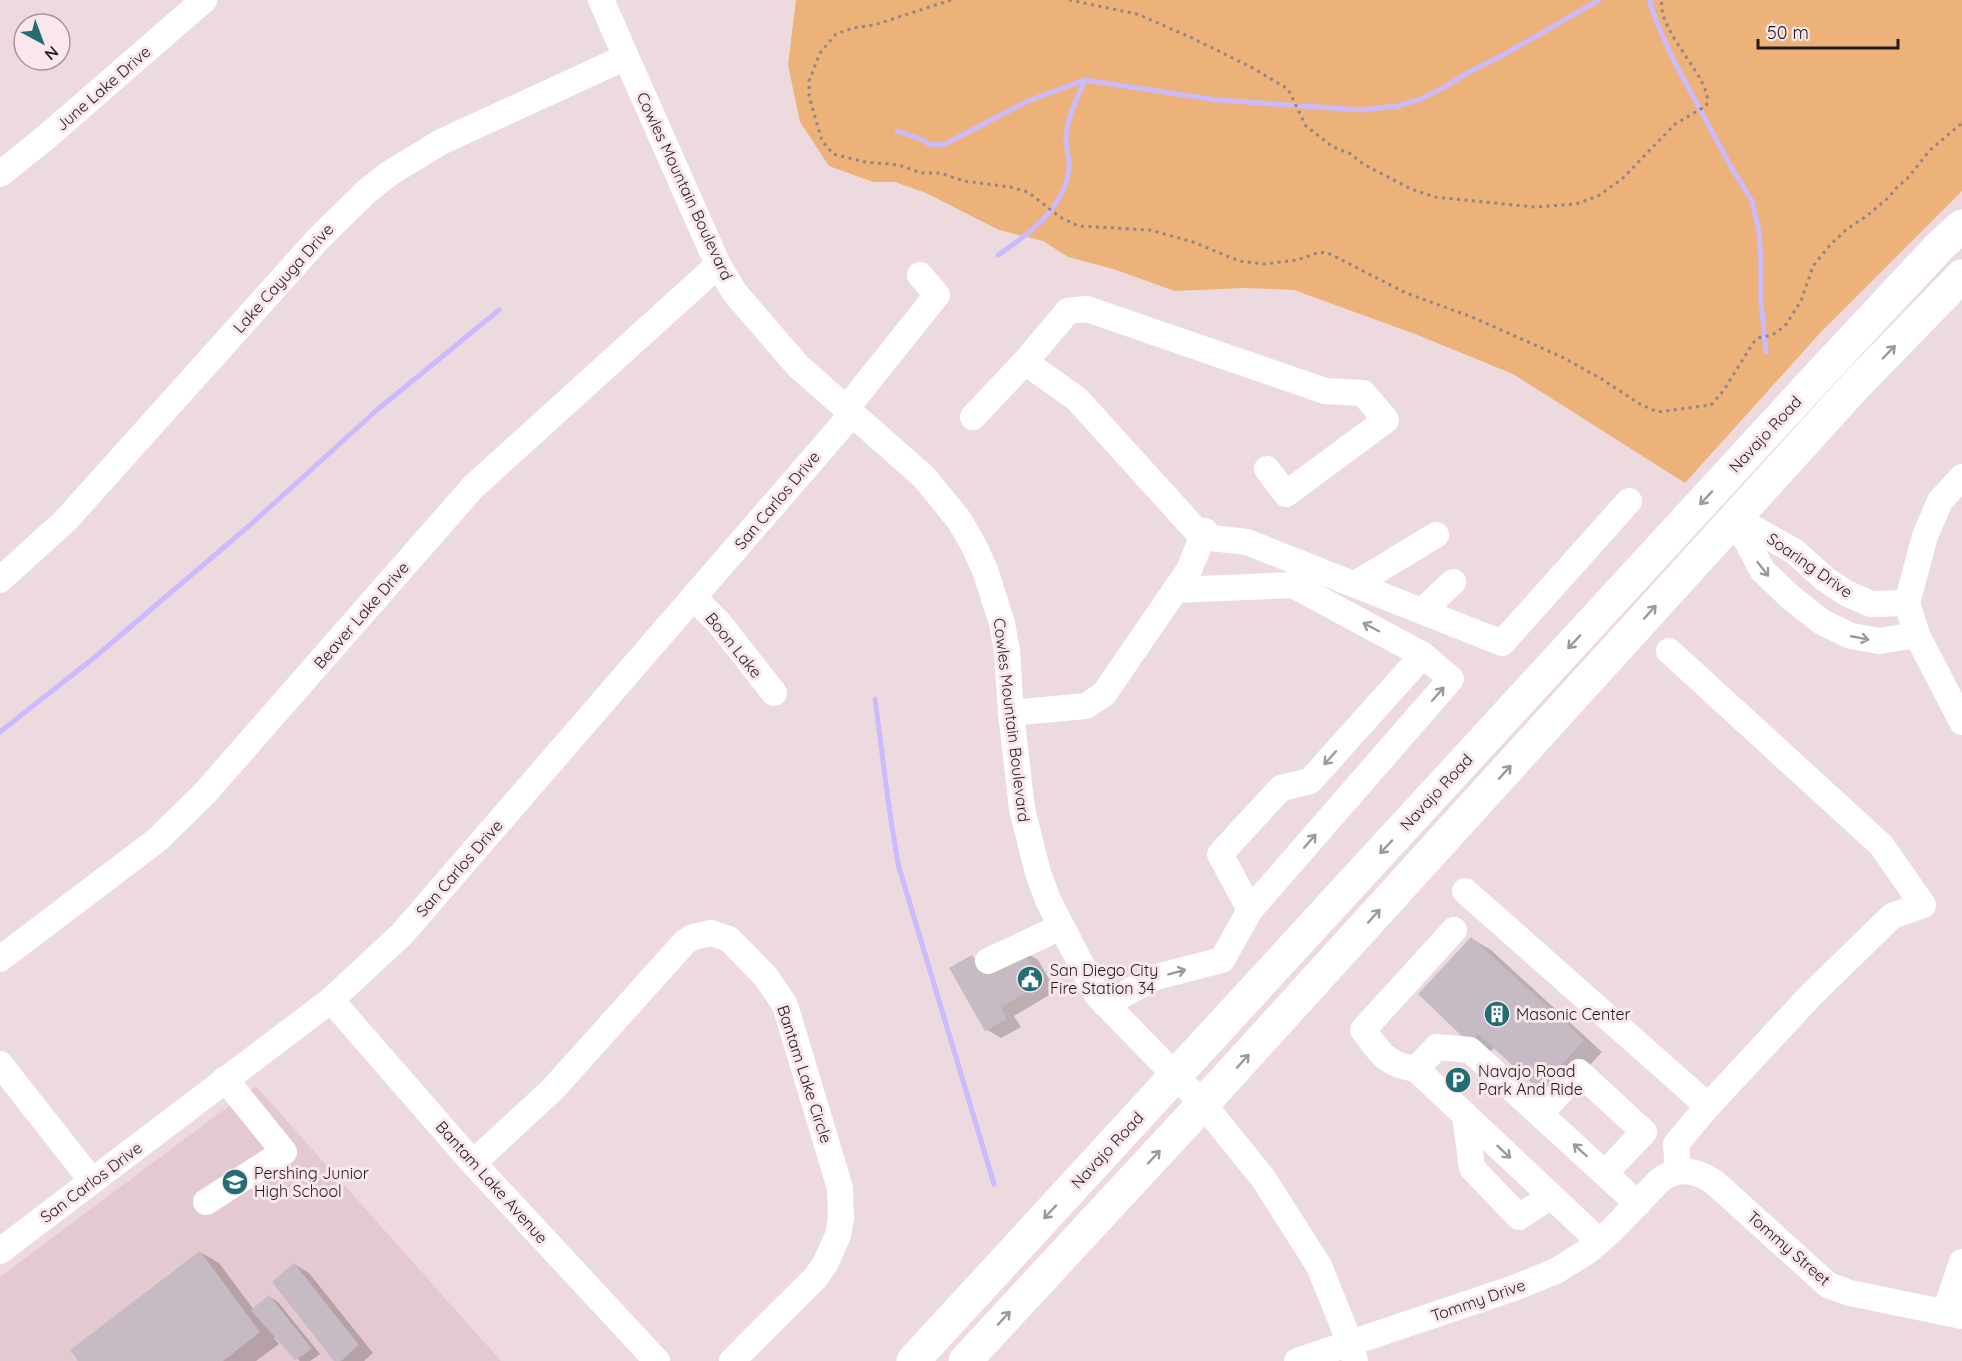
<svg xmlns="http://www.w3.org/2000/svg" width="1962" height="1361" font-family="Quicksand,sans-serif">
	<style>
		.built { fill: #e4cad0 }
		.green { fill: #edb279 }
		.shadow { fill: #0003 }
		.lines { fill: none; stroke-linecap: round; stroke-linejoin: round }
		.stream { stroke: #cbbafc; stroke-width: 5 }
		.building { fill: #c6bac5 }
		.path { stroke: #928588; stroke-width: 3; stroke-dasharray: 3 4.5; stroke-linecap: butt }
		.minor { stroke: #fff; stroke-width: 26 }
		.major { stroke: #fff; stroke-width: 33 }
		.oneway { stroke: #9c999a }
		.labels { text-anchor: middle; stroke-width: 6; stroke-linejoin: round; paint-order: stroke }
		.street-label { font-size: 16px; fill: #231c1e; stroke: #f9e7ec }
		.poi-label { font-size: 16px; fill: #231c1e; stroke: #f9e7ec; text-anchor: start }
	</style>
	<rect width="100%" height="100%" fill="#ecdade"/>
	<polygon class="built" points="256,1086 501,1361 0,1361 0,1277"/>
	<polygon class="green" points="796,0 1962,0 1962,191 1820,333 1685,483 1513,374 1415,334 1294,290 1244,288 1175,291 1113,269 1068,257 1043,241 999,230 926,193 895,182 873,182 829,166 800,122 788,65"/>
	<g class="shadow">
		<polygon points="1472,939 1491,950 1602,1052 1568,1089 1543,1091 1495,1047 1489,1053 1470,1042"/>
		<polygon points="1023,951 1038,960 1056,991 1014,1016 1021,1027 1001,1038 987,1030 951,969 972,957 986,965"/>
		<polygon points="200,1252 219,1263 254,1310 269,1296 278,1302 320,1354 310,1361 300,1361 276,1337 274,1338 279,1344 256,1361 80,1361"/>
		<polygon points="294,1264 309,1273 373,1353 364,1361 336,1361"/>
	</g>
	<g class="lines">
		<g class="stream">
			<polyline points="1651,0 1650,4 1659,28 1674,61 1730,165 1752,201 1759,232 1761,262 1761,301 1766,352"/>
			<polyline points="897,131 923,140 930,145 945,144 1028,101 1085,80 1217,100 1361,110 1398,106 1421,99 1443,88 1469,72 1505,54 1599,0"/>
			<path d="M998 255C1028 235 1065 208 1069 168 1070 158 1065 147 1066 136 1068 115 1077 99 1085 80"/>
			<polyline points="875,699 889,807 898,864 994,1184"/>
			<polyline points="0,732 95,657 249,526 377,410 499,310"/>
		</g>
	</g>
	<g class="building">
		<polygon points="1471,937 1584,1040 1550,1078 1554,1082 1543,1093 1478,1034 1469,1043 1418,994"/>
		<polygon points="1023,950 1043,983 1001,1007 1007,1019 985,1031 949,968 972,955 982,973"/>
		<polygon points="200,1251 260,1332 223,1361 78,1361 70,1350"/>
		<polygon points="294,1263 359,1345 341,1361 334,1361 272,1282"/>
		<polygon points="269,1295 312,1349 295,1360 251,1310"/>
	</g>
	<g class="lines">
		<g class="path">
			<polyline points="951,0 874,25 853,28 836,34 820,53 809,81 809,96 822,141 833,154 865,162 899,165 921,173 940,173 964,181 1010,187 1028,192 1060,217 1078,226 1150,230 1193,242 1239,261 1264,264 1297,260 1320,252 1330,254 1406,293 1472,317 1562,357 1600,378 1640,404 1658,412 1711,405 1724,390 1753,343 1758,338 1772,335 1785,326 1801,301 1813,266 1830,245 1847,229 1868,215 1889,197 1898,186 1907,179 1930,150 1962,123"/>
			<path d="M1069 0 1137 14 1190 37 1251 67 1288 89 1306 126 1333 147 1351 154 1363 164 1411 189 1435 197 1535 207 1576 204 1598 196 1622 179 1675 124 1706 106C1717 83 1656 32 1662 0"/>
		</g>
		<g class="minor">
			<polyline points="601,0 718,265 735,293 798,366 924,477 959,520 973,544 985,570 1002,623 1007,651 1011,713 1022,809 1038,873 1048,900 1097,995 1203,1104 1263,1178 1319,1266 1350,1343 1355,1361"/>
			<polyline points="0,174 44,139 204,0"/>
			<polyline points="1025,362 1068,311 1087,309 1325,391 1363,393 1386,420 1286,494 1267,469"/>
			<polyline points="846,409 937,295 920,275"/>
			<polyline points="973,417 1025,362 1077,399 1202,537 1247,542 1502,643 1629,501"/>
			<polyline points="1962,477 1940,501 1925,536 1907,603 1917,635 1962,722"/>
			<polyline points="1735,518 1762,570 1789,596 1822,622 1851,636 1879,641 1917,635"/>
			<polyline points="1735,518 1794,551 1825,579 1846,593 1871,604 1907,603"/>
			<polyline points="0,580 66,520 319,238 367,191 390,173 441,142 626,57"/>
			<polyline points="1355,584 1436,535"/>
			<polyline points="1175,590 1293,585 1423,655"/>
			<polyline points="694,598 719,623 774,693"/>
			<polyline points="1422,611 1453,582"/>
			<polyline points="1669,651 1881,845 1923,905 1892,916 1811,995 1708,1106 1676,1144 1678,1171"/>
			<polyline points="1011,713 1086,706 1104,694 1189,570 1205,531"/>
			<polyline points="1465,891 1708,1106"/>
			<path d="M1454 930 1363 1030C1381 1053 1384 1064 1416 1069L1599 1241"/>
			<polyline points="0,959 157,840 205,793 473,487 718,265"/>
			<polyline points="988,961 1061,927"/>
			<polyline points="331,1000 473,1163 657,1361"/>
			<polyline points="1105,1004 1156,977 1222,960 1250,910 1451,679 1423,655 1310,781 1281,788 1220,854 1250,910"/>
			<polyline points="0,1064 92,1181"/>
			<polyline points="1416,1069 1437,1047 1470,1050 1638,1204"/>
			<polyline points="1540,1114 1579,1072 1644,1132 1605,1173"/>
			<polyline points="1465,1115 1472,1168 1519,1217 1551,1196"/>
			<polyline points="473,1163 552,1090 685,942 693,937 711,933 729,939 766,977 785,1005 840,1188 841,1218 838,1235 825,1264 816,1277 732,1361"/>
			<polyline points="206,1202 284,1152 225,1079"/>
			<polyline points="0,1251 331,1000 402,934 852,414"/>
			<polyline points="1945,1312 1962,1262"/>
			<path d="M1297 1361 1514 1288 1556 1271 1588 1251 1612 1230 1659 1181C1677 1166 1696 1170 1714 1182L1828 1285 1850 1293 1962 1316"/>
		</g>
		<g class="major">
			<polyline points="913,1361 1825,369 1940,246 1962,226"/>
			<polyline points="965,1361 1203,1104 1856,385 1962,276"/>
		</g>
	</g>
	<defs><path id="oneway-shaft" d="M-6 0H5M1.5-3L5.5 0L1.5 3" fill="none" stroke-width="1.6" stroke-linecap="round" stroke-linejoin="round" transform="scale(1.5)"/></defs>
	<g class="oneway">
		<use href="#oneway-shaft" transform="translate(1889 352) rotate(-46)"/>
		<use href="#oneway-shaft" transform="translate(1706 498) rotate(133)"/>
		<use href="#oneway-shaft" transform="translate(1763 569) rotate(52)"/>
		<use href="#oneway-shaft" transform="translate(1650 612) rotate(-48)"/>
		<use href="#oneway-shaft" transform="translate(1371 627) rotate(-152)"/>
		<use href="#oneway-shaft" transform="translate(1860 638) rotate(11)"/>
		<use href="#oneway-shaft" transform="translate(1574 642) rotate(133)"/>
		<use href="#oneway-shaft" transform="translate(1438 694) rotate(-49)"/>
		<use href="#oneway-shaft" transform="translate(1330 758) rotate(132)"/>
		<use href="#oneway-shaft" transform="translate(1505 772) rotate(-48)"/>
		<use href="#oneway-shaft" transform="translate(1310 841) rotate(-49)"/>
		<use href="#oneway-shaft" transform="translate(1386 847) rotate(133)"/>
		<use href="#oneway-shaft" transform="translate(1374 916) rotate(-48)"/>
		<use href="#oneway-shaft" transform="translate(1177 972) rotate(-15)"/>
		<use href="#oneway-shaft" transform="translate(1243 1061) rotate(-48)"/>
		<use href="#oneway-shaft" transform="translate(1580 1150) rotate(-138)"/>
		<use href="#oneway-shaft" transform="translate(1504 1152) rotate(43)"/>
		<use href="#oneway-shaft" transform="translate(1154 1157) rotate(-47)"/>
		<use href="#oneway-shaft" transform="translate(1050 1212) rotate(133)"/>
		<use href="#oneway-shaft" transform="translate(1004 1318) rotate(-47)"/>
	</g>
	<defs>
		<symbol id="civic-disc" viewBox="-11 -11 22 22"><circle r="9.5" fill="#236e73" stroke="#f9e7ec"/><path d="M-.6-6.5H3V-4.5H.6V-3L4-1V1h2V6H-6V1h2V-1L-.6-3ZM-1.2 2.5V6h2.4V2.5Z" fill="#fff"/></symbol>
		<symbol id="building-disc" viewBox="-11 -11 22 22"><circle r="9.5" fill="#236e73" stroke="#f9e7ec"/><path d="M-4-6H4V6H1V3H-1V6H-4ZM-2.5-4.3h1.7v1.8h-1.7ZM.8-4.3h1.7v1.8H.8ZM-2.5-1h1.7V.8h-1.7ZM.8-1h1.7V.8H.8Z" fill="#fff"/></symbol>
		<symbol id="parking-disc" viewBox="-11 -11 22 22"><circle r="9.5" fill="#236e73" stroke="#f9e7ec"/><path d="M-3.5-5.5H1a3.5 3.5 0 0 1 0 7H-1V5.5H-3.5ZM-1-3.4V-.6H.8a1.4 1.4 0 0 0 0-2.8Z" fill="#fff"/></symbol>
		<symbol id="school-disc" viewBox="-11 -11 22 22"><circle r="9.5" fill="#236e73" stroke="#f9e7ec"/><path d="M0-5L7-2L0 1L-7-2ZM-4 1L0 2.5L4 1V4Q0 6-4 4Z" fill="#fff"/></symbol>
	</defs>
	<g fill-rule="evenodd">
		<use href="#civic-disc" x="1015" y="964" width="30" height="30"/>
		<use href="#building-disc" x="1482" y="999" width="30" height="30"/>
		<use href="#parking-disc" x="1443" y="1065" width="30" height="30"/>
		<use href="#school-disc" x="220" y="1167" width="30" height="30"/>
	</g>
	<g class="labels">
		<g class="street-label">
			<text transform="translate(103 88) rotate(-41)" y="6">June Lake Drive</text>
			<text transform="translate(685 186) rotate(65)" y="6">Cowles Mountain Boulevard</text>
			<text transform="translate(283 278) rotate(-48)" y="6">Lake Cayuga Drive</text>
			<text transform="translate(1765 434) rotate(-47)" y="6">Navajo Road</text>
			<text transform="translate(777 500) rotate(-50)" y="6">San Carlos Drive</text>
			<text transform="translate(1810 565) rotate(35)" y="6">Soaring Drive</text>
			<text transform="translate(361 615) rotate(-49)" y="6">Beaver Lake Drive</text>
			<text transform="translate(734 645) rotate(51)" y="6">Boon Lake</text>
			<text transform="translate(1012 720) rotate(83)" y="6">Cowles Mountain Boulevard</text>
			<text transform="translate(1436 792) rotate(-47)" y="6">Navajo Road</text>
			<text transform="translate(459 868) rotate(-49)" y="6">San Carlos Drive</text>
			<text transform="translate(805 1074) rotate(72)" y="6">Bantam Lake Circle</text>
			<text transform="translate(1107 1150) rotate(-47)" y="6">Navajo Road</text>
			<text transform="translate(91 1182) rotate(-37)" y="6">San Carlos Drive</text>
			<text transform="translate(492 1182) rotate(48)" y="6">Bantam Lake Avenue</text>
			<text transform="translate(1789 1248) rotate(41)" y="6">Tommy Street</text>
			<text transform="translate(1478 1300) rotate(-19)" y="6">Tommy Drive</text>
		</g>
		<g class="poi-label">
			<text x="1050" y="976">San Diego City<tspan x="1050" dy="18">Fire Station 34</tspan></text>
			<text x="1516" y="1020">Masonic Center</text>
			<text x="1478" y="1077">Navajo Road<tspan x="1478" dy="18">Park And Ride</tspan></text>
			<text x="254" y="1179">Pershing Junior<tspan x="254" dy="18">High School</tspan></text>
		</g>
	</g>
	<g transform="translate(42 42) rotate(139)"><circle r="28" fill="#f9e7ec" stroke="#a3969a" stroke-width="1.5"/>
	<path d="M0-4.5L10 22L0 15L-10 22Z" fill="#236e73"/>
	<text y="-9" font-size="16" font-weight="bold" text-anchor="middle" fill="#231c1e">N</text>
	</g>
	<path d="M1758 39v9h140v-9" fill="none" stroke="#231c1e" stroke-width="3"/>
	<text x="1767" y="39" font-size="18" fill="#231c1e" stroke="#f9e7ec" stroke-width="4.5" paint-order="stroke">50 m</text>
</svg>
